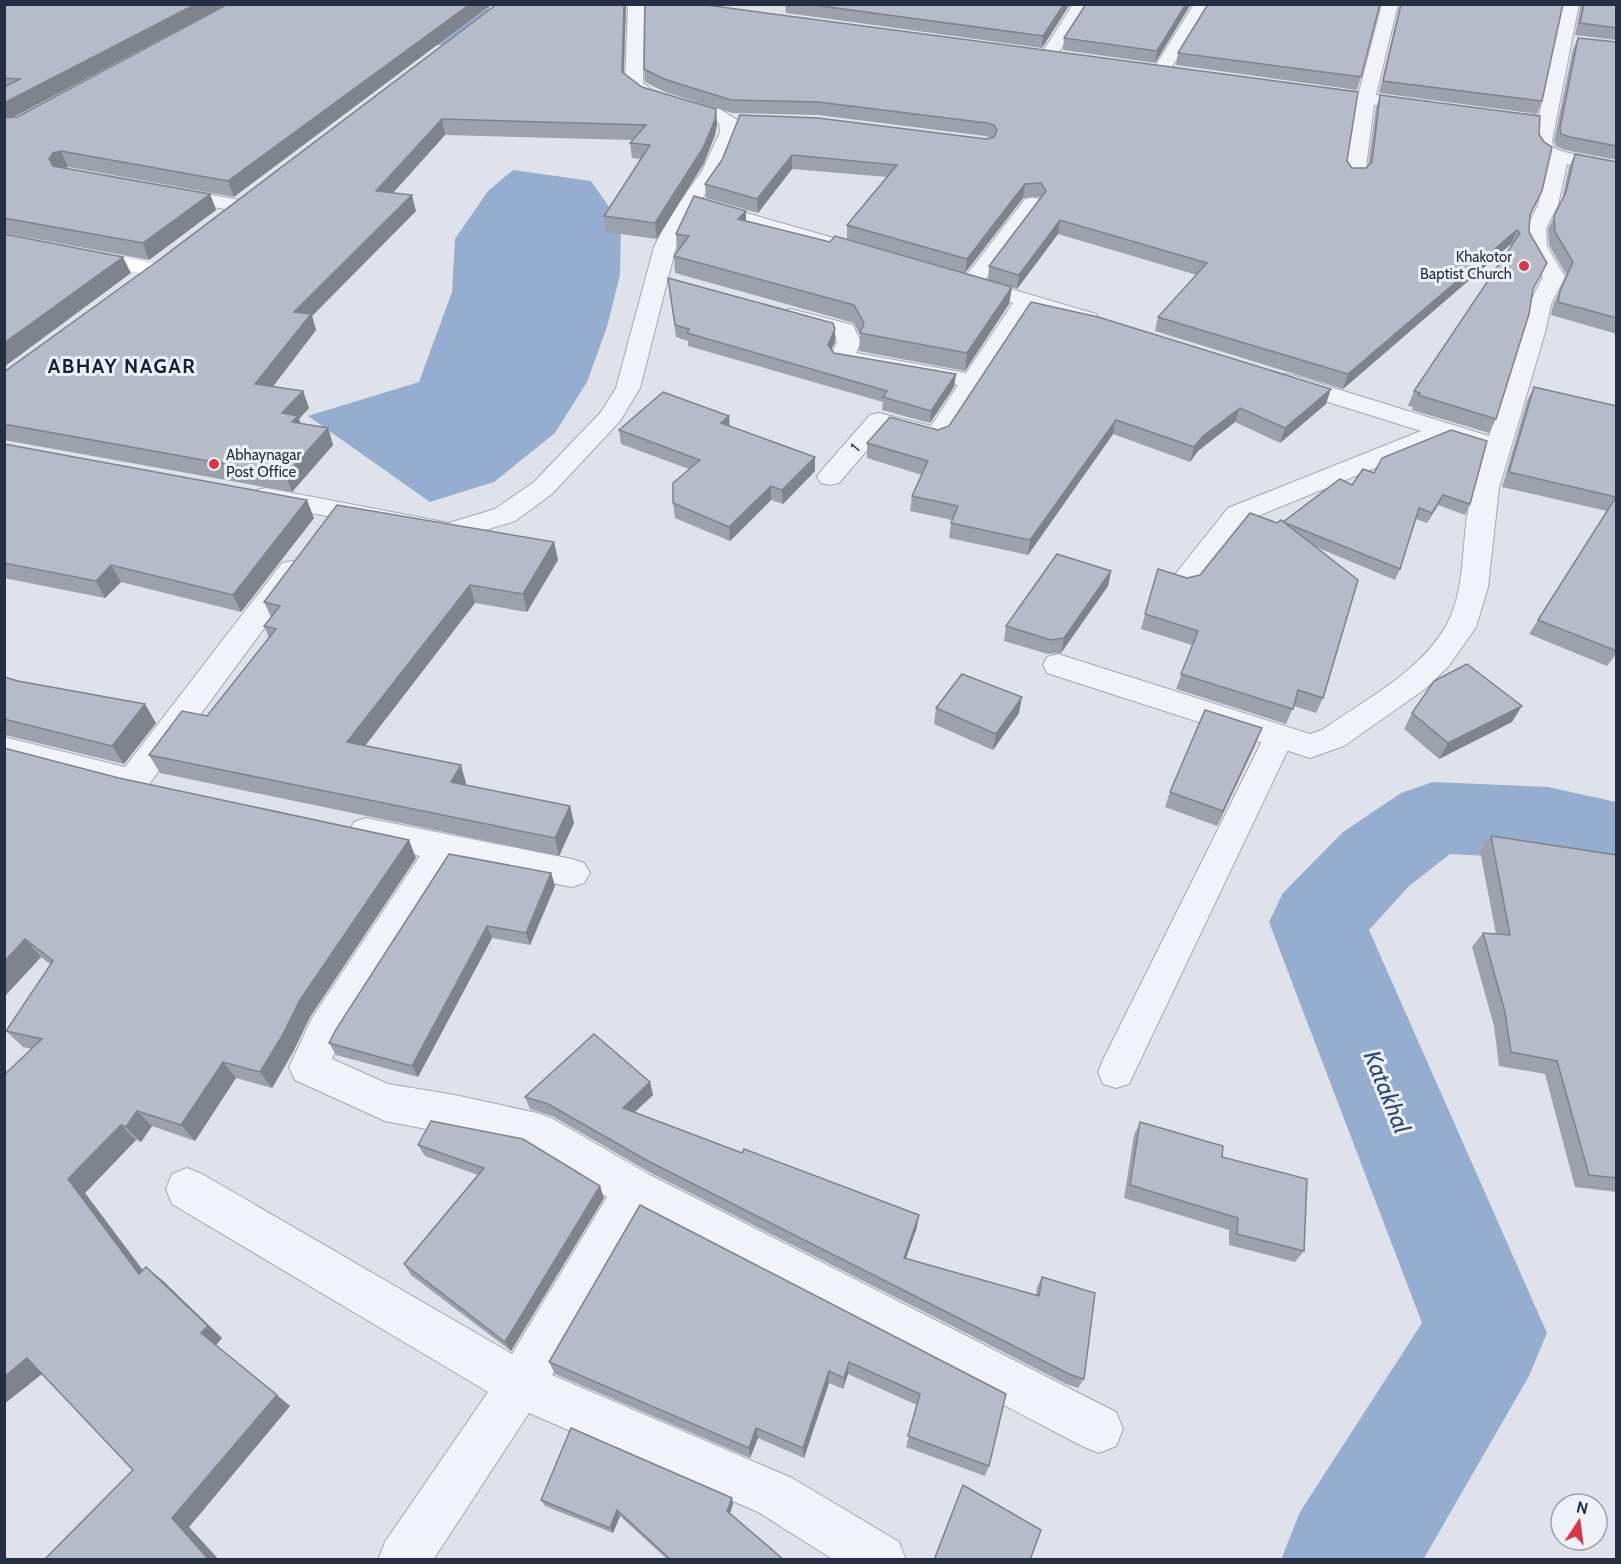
<svg xmlns="http://www.w3.org/2000/svg" width="1621" height="1564" font-family="Cabin,sans-serif">
	<style>
		.water { fill: #95adce }
		.lines { fill: none; stroke-linecap: round; stroke-linejoin: round }
		.stream { fill: #95adce; fill-rule: evenodd }
		.river { fill: #95adce; fill-rule: evenodd }
		.lane-casing { stroke: #a4a8b5; stroke-width: 2 }
		.street-casing { stroke: #a4a8b5; stroke-width: 2 }
		.lane { fill: #f2f3f8; fill-rule: evenodd }
		.street { fill: #f2f3f8; fill-rule: evenodd }
		.secondary { fill: #fff; fill-rule: evenodd }
		.wall { fill: #9ca1ac; fill-rule: evenodd }
		.shaded-wall { fill: #7f838c }
		.building { fill: #b5bbc8; stroke: #7f838c; stroke-width: 1.5 }
		.poi-dot { fill: #dd3542; stroke: #eef1f7; stroke-width: 2 }
		.labels { text-anchor: middle; stroke-width: 6; stroke-linejoin: round; paint-order: stroke }
		.far-poi-label { font-size: 15px; fill: #262e43; stroke: #eef1f7; text-anchor: end }
		.far-street-label { font-size: 15px; fill: #262e43; stroke: #eef1f7 }
		.far-district-label { font-size: 20px; font-weight: bold; letter-spacing: 1.5px; fill: #181f33; stroke: #eef1f7 }
		.near-water-label { font-size: 24px; font-style: italic; fill: #2b497b; stroke: #eef1f7 }
	</style>
	<rect width="100%" height="100%" fill="#dfe2ea"/>
	<polygon class="water" points="513,170 591,181 621,224 620,275 607,327 587,382 555,433 494,482 430,502 308,416 419,382 452,292 455,239 488,191"/>
	<g class="lines">
		<polygon class="stream" points="485,4 492,4 481,20 441,45 435,45 435,41 475,16"/>
		<polygon class="river" points="1433,782 1548,787 1616,802 1616,874 1548,859 1450,854 1409,886 1369,930 1547,1333 1529,1376 1423,1560 1281,1560 1300,1512 1422,1323 1269,922 1283,893 1343,832 1401,793"/>
		<defs>
			<polygon id="lane" points="1279,726 1289,729 1294,737 1129,1084 1116,1088 1103,1084 1098,1072 1103,1060 1264,737 1269,729"/>
			<g id="street">
				<path d="M628 4H644L643 83 656 93 720 109 737 120C740 148 717 178 701 200L865 247 869 251 865 255 858 257 851 255 695 209 676 247 640 388 620 421 552 494 515 521 450 541 257 502 253 496 257 490 266 488 449 523 495 509 534 482 601 412 616 388 654 247 669 217 702 171 720 132 719 123C691 108 645 112 625 85Z"/>
				<polygon points="1073,4 1089,4 1054,60 1042,60 1040,56"/>
				<polygon points="1194,4 1210,4 1167,75 1155,75 1152,71"/>
				<polygon points="1382,4 1398,4 1376,95 1423,101 1429,102 1432,106 1429,110 1423,111 1374,105 1365,175 1362,179 1348,179 1345,175 1356,103 1314,97 1308,96 1305,92 1308,88 1314,87 1359,92"/>
				<path d="M1563 4H1579L1552 141 1554 148 1564 152 1616 162V174L1567 164 1558 205 1546 229 1547 246 1565 277 1551 304 1546 329 1499 488 1488 587 1476 627 1448 667 1425 689 1344 746 1310 758 1047 673 1043 665 1047 657 1058 654 1310 734 1322 730C1364 700 1422 671 1447 624 1464 592 1462 552 1467 517 1471 494 1478 473 1485 451L1446 439 1248 520 1193 589 1183 591 1173 589 1169 582 1228 508 1421 431 1277 386 1274 381 1277 376 1286 374 1295 376 1489 436 1524 329 1529 304 1543 277 1525 246 1526 229 1538 205 1549 159C1533 152 1533 143 1537 127L1495 121 1489 120 1486 116 1489 112 1495 111 1539 116Z"/>
				<polygon points="168,187 240,200 247,202 250,206 247,210 240,212 161,197 158,193 161,189"/>
				<polygon points="1032,197 1039,199 1042,203 984,281 1096,314 1099,319 1096,324 1088,326 1031,309 946,440 937,443 885,429 839,483 830,485 821,483 817,477 821,471 870,415 879,413 931,426 958,385 834,363 830,358 837,342 835,334 783,321 780,316 783,311 791,309 853,325 861,342 856,353 966,373 1013,303 960,288 957,283 960,278 965,277 1025,199"/>
				<polygon points="292,561 302,563 306,570 302,577 144,791 132,795 4,761 4,737 125,767 282,563"/>
				<polygon points="366,818 572,859 584,863 590,873 584,883 572,887 453,863 340,1041 332,1059 388,1084 455,1095 537,1113 551,1118 650,1175 1116,1412 1123,1429 1116,1446 1099,1453 1082,1446 643,1216 552,1375 792,1478 899,1542 906,1560 834,1560 758,1512 529,1413 433,1560 378,1560 385,1542 488,1392 172,1204 166,1189 172,1174 187,1168 202,1174 512,1354 607,1197 529,1149 385,1121 295,1080 289,1067 312,1018 420,856 354,842 349,832 354,822"/>
			</g>
		</defs>
		<use href="#lane" class="lane-casing"/>
		<use href="#street" class="street-casing"/>
		<use href="#lane" class="lane"/>
		<use href="#street" class="street"/>
		<polygon class="secondary" points="4,234 156,264 164,265 167,270 164,275 156,276 4,246"/>
	</g>
	<g class="wall">
		<polygon points="4,4 227,4 13,117 17,117 228,4 234,197 68,167 65,168 210,194 216,210 149,260 4,233"/>
		<polygon points="626,4 624,73 642,87 716,109 717,124 715,135 704,163 657,239 606,232 604,216 641,159 632,158 630,143 633,140 445,135 393,193 416,211 312,316 316,330 273,386 303,391 309,408 299,419 300,424 328,428 333,445 292,492 4,440 4,372"/>
		<polygon points="785,4 1070,4 1042,48 786,13"/>
		<polygon points="1086,4 1191,4 1155,63 1063,50 1064,38"/>
		<polygon points="1563,4 1542,101 1537,114 1379,93 1400,5"/>
		<polygon points="1581,4 1617,4 1617,41 1616,40 1575,35"/>
		<polygon points="1578,38 1617,42 1617,160 1565,150 1556,146 1554,141 1573,49"/>
		<polygon points="1178,53 1361,77 1357,90 1176,65"/>
		<path d="M644 69 1347 161 1352 168H1366L1368 166 1376 108 1380 95 1536 204 1530 216 1529 232 1533 291 1496 419 1489 433 1412 410 1413 407 1408 406 1414 391 1512 245 1511 244 1343 389 1155 331 1158 317 1197 275 1058 234 1017 289 1012 287 1009 304 965 371 859 351 860 335 854 323 675 273 674 256 677 251 676 234 746 221 830 242 962 272 847 239V225L887 177 792 169 758 213 706 198 705 184 722 160 986 139 992 138 985 136 818 115 732 113 665 92 645 82ZM1039 197 1040 198 989 266 988 280 965 273 1023 198Z"/>
		<polygon points="1575,154 1617,162 1617,334 1551,315 1553,305 1567,276 1549,245 1548,229 1561,204 1569,167"/>
		<polygon points="668,278 835,329 835,342 831,349 834,353 956,374 954,387 930,423 882,410 883,402 688,346 688,341 676,337"/>
		<polygon points="1031,302 1326,404 1280,443 1235,422 1198,451 1190,462 1113,434 1028,555 949,538 951,523 952,520 910,511 912,496 922,475 867,458 867,443 938,430 949,426"/>
		<polygon points="1534,387 1617,406 1617,653 1607,666 1529,634 1607,511 1502,487 1527,401"/>
		<polygon points="729,426 815,457 815,471 783,504 771,500 730,541 675,518 673,503 689,469 621,444 619,430"/>
		<polygon points="4,444 314,518 241,612 121,582 105,598 4,578"/>
		<polygon points="1363,469 1470,504 1465,515 1438,505 1427,523 1416,519 1400,569 1395,580 1316,547 1323,698 1316,713 1294,706 1286,724 1176,689 1192,645 1141,629 1158,569 1187,578 1200,575 1277,523 1283,522 1352,485"/>
		<polygon points="554,542 558,560 527,612 475,603 365,746 466,783 465,785 570,806 574,823 559,856 160,773 149,755 207,716 269,638 264,626 271,617 264,602"/>
		<polygon points="1111,571 1108,586 1061,653 1048,654 1004,641 1006,626"/>
		<polygon points="4,677 156,723 124,764 5,735"/>
		<polygon points="936,708 1019,713 993,750 934,724"/>
		<polygon points="1412,713 1512,722 1439,759 1404,729"/>
		<polygon points="1256,743 1217,826 1165,807 1170,792"/>
		<polygon points="4,748 416,858 310,1017 293,1052 272,1088 236,1078 195,1141 152,1126 141,1142 136,1140 85,1193 143,1270 162,1280 222,1338 216,1345 290,1406 189,1527 219,1560 44,1560 133,1470 42,1374 4,1404 4,1075 32,1049 23,1047 6,1031 51,965 41,957 4,997"/>
		<polygon points="1491,836 1617,855 1617,1192 1575,1187 1545,1074 1499,1066 1494,1026 1472,947 1483,933 1496,934 1480,851"/>
		<polygon points="551,873 555,886 530,945 492,938 418,1077 336,1055 329,1043"/>
		<polygon points="650,1082 653,1095 635,1112 917,1227 906,1259 1036,1295 1037,1287 1042,1277 1084,1379 1078,1388 1066,1384 651,1173 552,1116 530,1109 525,1097"/>
		<polygon points="1140,1122 1222,1157 1304,1251 1295,1262 1229,1245 1229,1230 1124,1198 1134,1135"/>
		<polygon points="418,1145 604,1198 511,1351 411,1275 404,1264 478,1175 425,1156"/>
		<polygon points="640,1205 1006,1394 989,1466 985,1476 906,1447 917,1405 848,1374 843,1389 829,1383 804,1458 758,1438 750,1458 555,1374 549,1362"/>
		<polygon points="541,1500 733,1504 730,1513 784,1560 668,1560 620,1516 613,1533 545,1506"/>
	</g>
	<g class="shaded-wall">
		<polygon points="196,4 227,4 10,119 4,120 4,103"/>
		<polygon points="470,4 492,4 234,197 228,181"/>
		<polygon points="624,4 626,4 623,87 622,72"/>
		<polygon points="1064,4 1070,4 1042,48 1043,36"/>
		<polygon points="1186,4 1191,4 1155,63 1157,51"/>
		<polygon points="716,109 717,124 715,135 704,163 657,239 655,223"/>
		<polygon points="442,119 445,135 380,207 376,191"/>
		<polygon points="61,151 68,167 60,169 56,175 49,159 53,153"/>
		<polygon points="792,155 792,169 758,213 757,199"/>
		<polygon points="1025,184 1023,198 965,273 967,259"/>
		<polygon points="210,194 216,210 149,260 143,243"/>
		<polygon points="412,195 416,211 312,316 316,330 262,401 255,384 294,312"/>
		<polygon points="746,211 746,228 738,219"/>
		<polygon points="1060,220 1058,234 1017,289 1019,275"/>
		<polygon points="1517,230 1511,244 1343,389 1348,374"/>
		<polygon points="123,257 131,273 4,367 4,343"/>
		<polygon points="1012,287 1009,304 965,371 967,353"/>
		<polygon points="835,329 835,342 828,357 828,345"/>
		<polygon points="956,374 954,387 930,423 931,411"/>
		<polygon points="1331,389 1326,404 1280,443 1285,428"/>
		<polygon points="303,391 309,408 299,419 304,433 282,413"/>
		<polygon points="1240,408 1235,422 1198,451 1190,462 1194,447 1203,436"/>
		<polygon points="729,416 730,430 721,423"/>
		<polygon points="1116,420 1113,434 1028,555 1030,540"/>
		<polygon points="328,428 333,445 292,492 286,475"/>
		<polygon points="815,457 815,471 783,504 782,490"/>
		<polygon points="771,486 771,500 730,541 729,527"/>
		<polygon points="1443,495 1438,505 1427,523 1432,513"/>
		<polygon points="307,500 314,518 241,612 233,595"/>
		<polygon points="554,542 558,560 527,612 523,594"/>
		<polygon points="111,565 121,582 105,598 96,581"/>
		<polygon points="1111,571 1108,586 1061,653 1064,638"/>
		<polygon points="470,585 475,603 354,760 347,742"/>
		<polygon points="1022,697 1019,713 993,750 996,734"/>
		<polygon points="145,704 156,723 124,764 112,746"/>
		<polygon points="1522,706 1512,722 1439,759 1448,743"/>
		<polygon points="1262,728 1256,743 1217,826 1223,811"/>
		<polygon points="461,765 466,783 457,800 451,782"/>
		<polygon points="570,806 574,823 559,856 555,838"/>
		<polygon points="409,840 416,858 310,1017 293,1052 272,1088 260,1072 300,1000"/>
		<polygon points="551,873 555,886 530,945 526,933"/>
		<polygon points="487,926 492,938 418,1077 412,1066"/>
		<polygon points="25,939 41,957 4,997 4,962"/>
		<polygon points="223,1062 236,1078 195,1141 181,1125"/>
		<polygon points="650,1082 653,1095 626,1120 623,1108"/>
		<polygon points="137,1111 152,1126 141,1142 126,1127"/>
		<polygon points="121,1125 136,1140 85,1193 155,1287 139,1274 68,1179"/>
		<polygon points="600,1186 604,1198 511,1351 505,1342"/>
		<polygon points="919,1215 917,1227 902,1269 904,1258"/>
		<polygon points="146,1267 162,1280 222,1338 216,1345 290,1406 189,1527 219,1560 209,1560 172,1518 201,1333"/>
		<polygon points="27,1358 47,1370 4,1404 4,1377"/>
		<polygon points="849,1362 848,1374 843,1389 844,1378"/>
		<polygon points="829,1371 829,1383 804,1458 803,1448"/>
		<polygon points="756,1428 758,1438 750,1458 749,1448"/>
		<polygon points="732,1498 733,1504 729,1516 727,1511"/>
		<polygon points="617,1510 620,1516 613,1533 610,1528"/>
	</g>
	<g class="building">
		<polygon points="4,4 196,4 4,103 4,87 20,79 4,78"/>
		<polygon points="228,4 470,4 228,181 61,151 53,153 49,159 53,166 210,194 143,243 4,218 4,118 17,117"/>
		<polygon points="497,4 624,4 622,72 642,87 716,109 715,120 703,148 655,223 604,216 650,145 630,143 646,125 442,119 376,191 412,195 294,312 311,314 255,384 303,391 282,413 298,416 292,422 328,428 286,475 4,424 4,372 159,260"/>
		<polygon points="645,4 699,4 1358,92 1347,161 1352,168 1366,168 1372,162 1380,95 1540,116 1539,134 1544,142 1552,147 1542,191 1530,214 1529,232 1547,263 1533,289 1529,314 1496,419 1418,395 1420,393 1414,391 1520,233 1517,230 1348,374 1158,317 1207,263 1060,220 1019,275 989,266 1046,191 1041,183 1025,184 967,259 847,225 897,165 792,155 757,199 705,184 722,160 740,115 818,118 986,139 994,137 997,130 994,125 987,123 818,102 731,100 664,79 644,69"/>
		<polygon points="806,4 1064,4 1043,36"/>
		<polygon points="1086,4 1186,4 1157,51 1064,38"/>
		<polygon points="1208,4 1380,4 1361,77 1178,53"/>
		<polygon points="1401,4 1563,4 1542,101 1383,81"/>
		<polygon points="1584,4 1617,4 1617,28 1580,23"/>
		<polygon points="1578,38 1617,42 1617,146 1570,137 1561,134 1560,128"/>
		<polygon points="1575,154 1617,162 1617,318 1558,302 1560,291 1573,262 1555,232 1554,216 1566,192"/>
		<polygon points="694,196 746,211 738,219 830,242 835,236 1012,287 967,353 860,333 864,323 854,305 674,256 689,236 676,234"/>
		<polygon points="4,234 123,257 4,343"/>
		<polygon points="668,278 833,323 835,329 828,345 834,353 956,374 931,411 883,397 887,391 687,333 689,329 675,325"/>
		<polygon points="1031,302 1098,317 1331,389 1285,428 1240,408 1203,436 1194,447 1116,420 1030,540 951,523 958,506 912,496 928,461 867,443 890,417 938,430 949,426"/>
		<polygon points="1534,387 1617,406 1617,651 1538,620 1616,497 1509,472"/>
		<polygon points="663,392 729,416 721,423 815,457 782,490 771,486 729,527 673,503 673,483 700,460 619,430"/>
		<polygon points="1451,430 1487,441 1470,504 1443,495 1432,513 1419,508 1400,569 1283,522 1340,479 1352,485 1363,469 1374,473 1382,458"/>
		<polygon points="4,444 307,500 233,595 111,565 96,581 4,563"/>
		<polygon points="337,505 554,542 523,594 470,585 347,742 461,765 451,782 570,806 555,838 149,755 182,711 207,716 276,629 264,626 280,606 264,602"/>
		<polygon points="1250,513 1277,523 1281,520 1358,580 1323,698 1298,690 1293,709 1181,674 1198,631 1145,614 1158,569 1187,578 1200,575"/>
		<polygon points="1057,554 1111,571 1064,638 1051,640 1006,626"/>
		<polygon points="1467,664 1522,706 1448,743 1412,713 1434,681"/>
		<polygon points="962,674 1022,697 996,734 936,708"/>
		<polygon points="4,677 18,681 145,704 112,746 4,719"/>
		<polygon points="1205,710 1262,728 1223,811 1170,792"/>
		<polygon points="4,748 119,778 409,840 300,1000 282,1036 260,1072 223,1062 181,1125 137,1111 126,1127 121,1125 68,1179 139,1274 146,1267 208,1326 201,1333 277,1395 172,1518 209,1560 44,1560 133,1470 27,1358 4,1377 4,1075 42,1039 6,1031 53,961 25,939 4,962"/>
		<polygon points="1491,836 1617,855 1617,1178 1589,1175 1557,1061 1511,1052 1505,1012 1483,933 1510,935"/>
		<polygon points="449,854 551,873 526,933 487,926 412,1066 329,1043 335,1031"/>
		<polygon points="594,1034 650,1082 623,1108 742,1153 744,1149 919,1215 904,1258 1039,1296 1042,1277 1095,1293 1084,1379 1071,1375 648,1161 548,1104 525,1097"/>
		<polygon points="431,1121 523,1139 600,1186 505,1342 404,1264 484,1168 418,1145"/>
		<polygon points="1140,1122 1223,1146 1222,1157 1307,1179 1304,1251 1237,1234 1238,1218 1130,1185"/>
		<polygon points="640,1205 1006,1394 989,1466 908,1436 920,1394 849,1362 844,1378 829,1371 803,1448 756,1428 749,1448 549,1362"/>
		<polygon points="571,1428 732,1498 727,1511 784,1560 671,1560 617,1510 610,1528 541,1500"/>
		<polygon points="963,1485 1041,1530 1030,1560 934,1560"/>
	</g>
	<g class="poi-dot">
		<circle cx="1524" cy="266" r="6"/>
		<circle cx="214" cy="464" r="6"/>
	</g>
	<g class="labels">
		<g class="far-poi-label">
			<text x="1512" y="262">Khakotor<tspan x="1512" dy="17">Baptist Church</tspan></text>
			<text x="226" y="460" text-anchor="start">Abhaynagar<tspan x="226" dy="17">Post Office</tspan></text>
		</g>
		<g class="far-street-label">
			<text transform="translate(855 448) rotate(-49)" y="5">1</text>
		</g>
		<g class="far-district-label">
			<text x="122" y="373">ABHAY NAGAR</text>
		</g>
		<g class="near-water-label">
			<text transform="translate(1387 1092) rotate(68)" y="8">Katakhal</text>
		</g>
	</g>
	<rect width="1621" height="1564" fill="none" stroke="#262e43" stroke-width="12"/>
	<g transform="translate(1579 1522) rotate(13)"><circle r="28" fill="#eef1f7" stroke="#9ea3af" stroke-width="1.5"/>
	<path d="M0-4.5L10 22L0 15L-10 22Z" fill="#dd3542"/>
	<text y="-9" font-size="16" font-weight="bold" text-anchor="middle" fill="#262e43">N</text>
	</g>
</svg>
